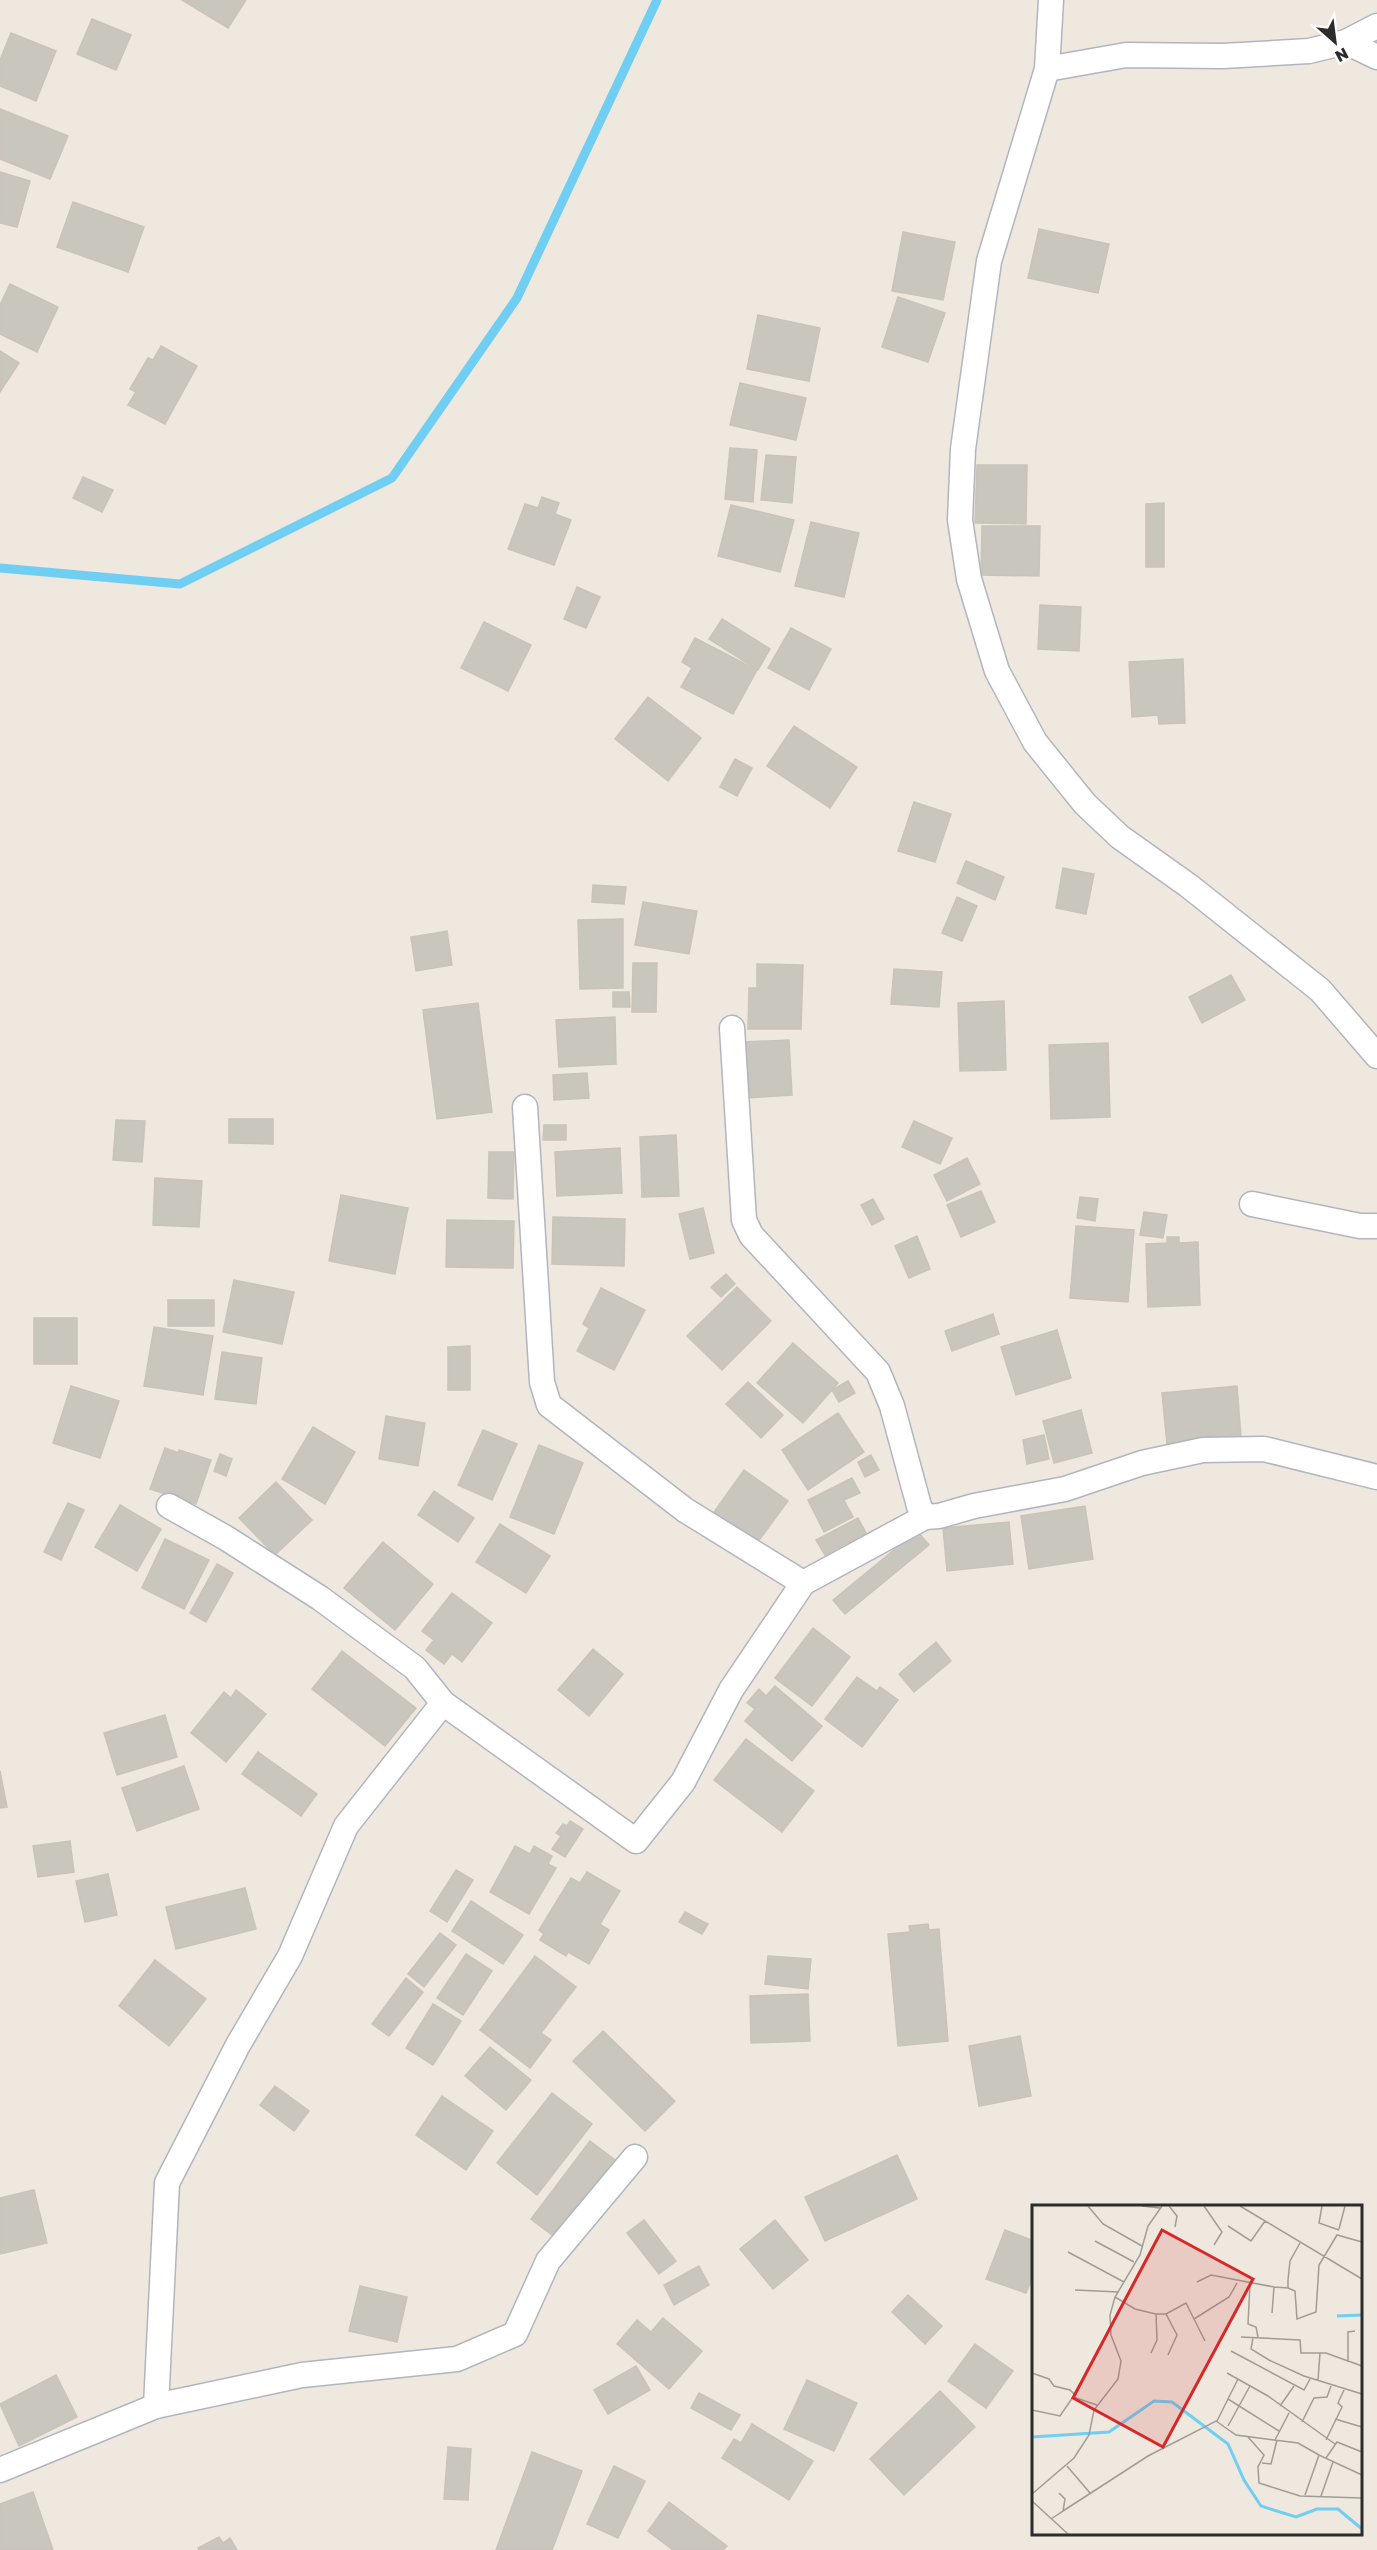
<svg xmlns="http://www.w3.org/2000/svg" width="1377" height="2550" font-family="'Golos Text',sans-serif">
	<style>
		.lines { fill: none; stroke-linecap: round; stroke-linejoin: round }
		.stream { stroke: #70cef2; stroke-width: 9 }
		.building { fill: #c9c6bd; stroke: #cac4b8; stroke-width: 1.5 }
		.street-casing { stroke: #b2b5c0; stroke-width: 27 }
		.street { stroke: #fff; stroke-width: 24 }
		.inset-river { fill: none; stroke: #70cef2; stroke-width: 3 }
		.inset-road { fill: none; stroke: #a09d97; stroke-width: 1.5 }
		.view { fill: #d62828; fill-opacity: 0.15; stroke: #d62828; stroke-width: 3 }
		.inset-edge { fill: none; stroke: #2c2c2c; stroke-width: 3 }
	</style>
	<rect width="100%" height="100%" fill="#eee8df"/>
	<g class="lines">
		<polyline class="stream" points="0,568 180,584 392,478 517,298 657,0"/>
	</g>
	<g class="building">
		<polygon points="182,0 246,0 228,28"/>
		<polygon points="92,19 131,35 116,70 77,54"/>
		<polygon points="11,33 56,51 36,101 0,86 0,60"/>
		<polygon points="0,109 68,136 50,179 0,159"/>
		<polygon points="0,172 30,181 17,227 0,223"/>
		<polygon points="73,202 144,227 128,272 57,247"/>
		<polygon points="1039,229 1109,244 1098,293 1028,278"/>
		<polygon points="903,232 955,242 943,300 892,291"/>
		<polygon points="10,284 58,307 37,352 0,334 0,305"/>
		<polygon points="898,297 945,313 928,362 882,347"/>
		<polygon points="758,315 820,328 809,381 747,369"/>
		<polygon points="161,346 197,366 165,424 128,405 136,392 130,389 148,358 153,360"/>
		<polygon points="0,351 19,363 0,392"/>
		<polygon points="740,383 806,398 796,440 730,425"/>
		<polygon points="730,448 757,450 753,502 725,499"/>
		<polygon points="766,455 796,457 792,503 761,500"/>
		<polygon points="977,465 1027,465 1026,524 975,523"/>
		<polygon points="83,477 113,490 102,512 73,498"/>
		<polygon points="542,497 559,503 555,514 571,520 554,565 508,549 525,504 538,508"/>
		<polygon points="1164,503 1164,567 1146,567 1146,504"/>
		<polygon points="731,505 794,520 780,572 718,556"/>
		<polygon points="811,522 859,533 844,597 795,586"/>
		<polygon points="982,526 1040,526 1039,576 981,575"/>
		<polygon points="577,587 600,597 586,628 564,619"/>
		<polygon points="1040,605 1081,607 1079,651 1038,649"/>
		<polygon points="722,619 770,649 758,670 709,639"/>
		<polygon points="484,622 531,645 508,691 461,668"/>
		<polygon points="791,628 831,649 809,690 768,668"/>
		<polygon points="695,638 757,670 733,714 681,687 692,668 682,662"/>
		<polygon points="1183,659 1185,723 1159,724 1158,715 1132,717 1129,662"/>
		<polygon points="648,697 701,738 668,781 615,739"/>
		<polygon points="794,726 857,767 830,808 767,766"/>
		<polygon points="735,759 752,768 737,796 720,787"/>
		<polygon points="914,802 951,814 935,862 898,851"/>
		<polygon points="966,861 1004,877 995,900 957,883"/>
		<polygon points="1063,868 1094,874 1086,914 1056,908"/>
		<polygon points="593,885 626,887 624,904 592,902"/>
		<polygon points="957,897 977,906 962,941 942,933"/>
		<polygon points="643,902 697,911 689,954 635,945"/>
		<polygon points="623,919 623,988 580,989 578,920"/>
		<polygon points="447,931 452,965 416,971 411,937"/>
		<polygon points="633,963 657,963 656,1012 632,1012"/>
		<polygon points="757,964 803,965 801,1029 748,1029 749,988 757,988"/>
		<polygon points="894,969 942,972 939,1007 891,1004"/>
		<polygon points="1231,975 1245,1000 1202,1023 1189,997"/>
		<polygon points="613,992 629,992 630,1007 613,1007"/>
		<polygon points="1004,1001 1006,1070 960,1071 958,1003"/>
		<polygon points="478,1003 492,1112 437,1119 423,1010"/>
		<polygon points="615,1017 616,1064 559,1067 556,1020"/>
		<polygon points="789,1040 792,1095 747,1098 744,1042"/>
		<polygon points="1108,1043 1110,1117 1051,1119 1049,1045"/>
		<polygon points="587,1073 589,1098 554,1100 553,1075"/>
		<polygon points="229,1119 273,1119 273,1144 229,1143"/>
		<polygon points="116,1120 145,1121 142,1162 113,1160"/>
		<polygon points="914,1121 952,1138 940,1164 902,1147"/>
		<polygon points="544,1125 566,1125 566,1140 543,1140"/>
		<polygon points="676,1135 679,1196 642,1197 640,1137"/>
		<polygon points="620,1148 622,1193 557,1196 555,1152"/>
		<polygon points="489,1152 514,1152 513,1199 488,1198"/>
		<polygon points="967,1158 980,1184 947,1201 934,1175"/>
		<polygon points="155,1178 202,1181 199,1227 153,1225"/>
		<polygon points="981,1191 995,1222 961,1237 947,1205"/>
		<polygon points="341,1195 408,1208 395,1274 329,1261"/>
		<polygon points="1080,1197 1098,1199 1095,1221 1077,1218"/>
		<polygon points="873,1199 884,1219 872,1225 861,1205"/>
		<polygon points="703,1208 714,1253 690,1259 679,1214"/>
		<polygon points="1144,1212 1167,1215 1163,1238 1140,1235"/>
		<polygon points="553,1217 625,1219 624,1266 552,1264"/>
		<polygon points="447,1220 514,1221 513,1268 446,1267"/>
		<polygon points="1076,1226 1134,1230 1128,1302 1070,1298"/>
		<polygon points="917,1236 930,1269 909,1278 895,1246"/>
		<polygon points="1167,1237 1179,1237 1179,1243 1198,1242 1200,1305 1148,1307 1146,1244 1167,1243"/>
		<polygon points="726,1274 735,1284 721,1297 711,1287"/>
		<polygon points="234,1280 294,1292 282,1344 223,1332"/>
		<polygon points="737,1287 771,1321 722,1370 687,1336"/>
		<polygon points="601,1288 645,1310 614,1370 577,1351 589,1328 583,1324"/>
		<rect x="168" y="1300" width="46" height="26"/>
		<polygon points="993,1314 999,1334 952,1351 945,1331"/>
		<rect x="34" y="1318" width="43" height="46"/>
		<polygon points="154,1327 213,1336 203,1395 144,1386"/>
		<polygon points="1057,1330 1071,1378 1016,1395 1001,1347"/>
		<polygon points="793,1343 838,1383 803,1423 757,1383"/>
		<polygon points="470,1346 470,1390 448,1390 448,1347"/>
		<polygon points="222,1352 262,1358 256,1404 215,1399"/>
		<polygon points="848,1381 855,1393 839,1402 832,1390"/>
		<polygon points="748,1382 783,1415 761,1438 726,1404"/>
		<polygon points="71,1386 119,1401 100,1458 53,1443"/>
		<polygon points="1237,1386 1241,1437 1167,1444 1162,1393"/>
		<polygon points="1081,1410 1092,1453 1054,1463 1043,1421"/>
		<polygon points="838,1413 864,1452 808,1490 782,1450"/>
		<polygon points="386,1416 425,1423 418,1466 379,1459"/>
		<polygon points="313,1427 355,1452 325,1504 282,1479"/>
		<polygon points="483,1430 517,1444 492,1500 458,1485"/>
		<polygon points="1044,1435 1049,1459 1027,1464 1023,1440"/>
		<polygon points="539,1445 583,1463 554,1534 510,1517"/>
		<polygon points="165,1448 179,1453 179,1450 211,1460 196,1504 150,1489"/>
		<polygon points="220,1454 232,1459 226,1476 214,1471"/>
		<polygon points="871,1455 879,1470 865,1477 858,1462"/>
		<polygon points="744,1470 788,1501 757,1543 714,1512"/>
		<polygon points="852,1478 860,1493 844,1500 853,1517 824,1532 808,1500"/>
		<polygon points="276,1482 312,1520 275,1555 239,1518"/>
		<polygon points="434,1491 474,1518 458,1542 418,1515"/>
		<polygon points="68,1503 84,1510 61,1560 44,1552"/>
		<polygon points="120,1505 161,1529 137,1571 95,1547"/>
		<polygon points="1085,1506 1093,1559 1029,1569 1021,1516"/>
		<polygon points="858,1518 866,1533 825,1555 816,1540"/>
		<polygon points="1009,1522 1013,1564 947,1571 943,1528"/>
		<polygon points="500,1524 550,1556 526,1593 476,1562"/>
		<polygon points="917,1531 929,1545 845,1614 833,1600"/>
		<polygon points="165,1539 209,1560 184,1609 142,1588"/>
		<polygon points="383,1542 433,1584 395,1630 344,1588"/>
		<polygon points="217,1564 233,1573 206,1622 190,1613"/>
		<polygon points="452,1593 492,1623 462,1662 452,1654 444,1664 426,1650 434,1640 422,1631"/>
		<polygon points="813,1628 850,1657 812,1706 775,1678"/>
		<polygon points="936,1642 951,1661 914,1692 899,1674"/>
		<polygon points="593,1649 623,1674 589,1716 558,1690"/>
		<polygon points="342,1651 416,1708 385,1746 312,1689"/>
		<polygon points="857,1677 877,1691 880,1687 898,1700 862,1747 825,1719"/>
		<polygon points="775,1686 822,1726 792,1761 745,1721 755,1709 747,1703 759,1689 766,1696"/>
		<polygon points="236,1690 266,1714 226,1762 191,1733 224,1692 231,1698"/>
		<polygon points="165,1715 177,1757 117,1775 104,1733"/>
		<polygon points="746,1739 814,1791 782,1832 714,1780"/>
		<polygon points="258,1752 317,1794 301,1816 242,1774"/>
		<polygon points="184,1766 199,1809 137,1831 122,1788"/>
		<polygon points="0,1771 7,1807 0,1808"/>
		<polygon points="570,1821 583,1829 565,1857 552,1849 561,1836 556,1833 563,1824 567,1826"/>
		<polygon points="70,1841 74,1872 38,1877 33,1846"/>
		<polygon points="515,1846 530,1854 534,1846 552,1856 548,1864 556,1868 529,1914 490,1892"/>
		<polygon points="456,1870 473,1880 447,1922 430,1911"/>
		<polygon points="587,1872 620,1891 600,1924 609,1930 589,1964 568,1952 566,1956 540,1940 544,1934 539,1930 571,1878 580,1883"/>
		<polygon points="108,1874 117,1915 85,1922 76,1881"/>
		<polygon points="245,1888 256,1929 176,1949 166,1907"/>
		<polygon points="471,1901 523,1935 503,1964 452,1931"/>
		<polygon points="685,1912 708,1924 702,1934 679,1922"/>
		<polygon points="928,1924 929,1930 939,1929 948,2041 898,2046 888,1934 910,1932 909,1926"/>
		<polygon points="440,1933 456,1945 424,1987 408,1974"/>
		<polygon points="466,1954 492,1971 463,2015 437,1998"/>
		<polygon points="535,1956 576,1987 541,2033 551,2040 530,2068 480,2030"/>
		<polygon points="768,1956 811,1959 808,1989 765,1984"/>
		<polygon points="155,1960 206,1999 169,2046 119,2006"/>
		<polygon points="406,1978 423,1992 389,2036 372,2024"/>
		<polygon points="808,1994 810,2041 751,2043 750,1996"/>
		<polygon points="433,2004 461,2021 433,2065 406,2048"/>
		<polygon points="603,2031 675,2101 645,2131 573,2061"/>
		<polygon points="1020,2036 1031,2096 979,2106 969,2046"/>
		<polygon points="490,2047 531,2080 506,2110 465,2076"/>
		<polygon points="275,2086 309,2111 294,2131 260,2105"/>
		<polygon points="552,2093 592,2124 537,2195 497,2163"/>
		<polygon points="442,2096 493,2131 466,2170 416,2135"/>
		<polygon points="590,2141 615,2160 556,2238 531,2219"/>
		<polygon points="897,2155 917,2199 825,2241 805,2197"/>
		<polygon points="34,2190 47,2243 0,2254 0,2198"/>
		<polygon points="644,2220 676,2261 659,2274 627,2233"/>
		<polygon points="775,2220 808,2260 773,2289 740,2249"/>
		<polygon points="1005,2230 1034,2241 1034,2274 1026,2293 986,2279"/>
		<polygon points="699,2266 709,2285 674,2305 664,2285"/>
		<polygon points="360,2286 407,2297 397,2342 349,2331"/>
		<polygon points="908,2295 942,2326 925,2344 892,2312"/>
		<polygon points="663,2318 702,2351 669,2389 617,2344 637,2320 651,2332"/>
		<polygon points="975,2344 1013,2371 986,2408 948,2381"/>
		<polygon points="636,2366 650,2390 608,2414 594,2390"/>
		<polygon points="56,2375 77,2417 19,2446 0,2404"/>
		<polygon points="807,2380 857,2403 834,2451 784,2429"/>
		<polygon points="940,2391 975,2427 904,2495 870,2459"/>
		<polygon points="699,2393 740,2415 731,2430 691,2408"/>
		<polygon points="752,2424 813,2461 789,2500 722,2458 734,2439 741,2443"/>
		<polygon points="448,2447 471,2449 468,2500 444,2499"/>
		<polygon points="532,2452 582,2471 552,2550 496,2550"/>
		<polygon points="614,2466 645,2481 618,2538 587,2524"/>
		<polygon points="33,2492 53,2550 0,2550 0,2504"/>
		<polygon points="669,2502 727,2546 723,2550 673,2550 648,2531"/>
		<polygon points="219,2537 223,2543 230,2538 237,2550 199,2550 198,2548"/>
	</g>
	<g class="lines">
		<defs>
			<g id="street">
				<polyline points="1051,0 1047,69 989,261 963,449 960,520 969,579 997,671 1035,742 1085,804 1120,837 1189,886 1320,990 1377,1056"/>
				<polyline points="1346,42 1377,57"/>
				<polyline points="1047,69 1126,55 1223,56 1309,51 1346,42 1377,26"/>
				<polyline points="732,1028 744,1220 751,1235 878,1372 892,1406 919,1506 925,1517 939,1516 974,1506 1065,1489 1142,1463 1203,1450 1264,1449 1377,1477"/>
				<polyline points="525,1107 542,1382 549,1405 685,1510 803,1583"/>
				<polyline points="1252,1204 1360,1226 1377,1226"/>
				<polyline points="169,1506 226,1538 320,1598 415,1668 443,1703 636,1841 683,1782 731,1690 803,1583 925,1517"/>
				<polyline points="156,2406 167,2183 238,2045 290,1956 346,1826 443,1703"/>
				<polyline points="0,2470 156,2406 302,2375 457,2359 515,2334 548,2261 635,2157"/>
			</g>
		</defs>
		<use href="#street" class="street-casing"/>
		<use href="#street" class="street"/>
	</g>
	<g transform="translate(1032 2205)">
		<rect width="330" height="330" fill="#eee8df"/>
		<path class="inset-river" d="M305 111 330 110M0 232 77 227 122 196 140 197 196 239 212 275 229 301 264 312 285 304H306L330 324"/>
		<path class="inset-road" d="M56 1 71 19 110 41M110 1 128 3M137 1 145 11 143 22M172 1 190 27 182 40M208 1 330 74M290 1 287 18 307 25M196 21 219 36 233 16M307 24 313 1M63 36 102 57M268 38 258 56 256 75V83L263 86 265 114 284 107 287 60 305 30 330 37M36 47 92 77M165 77 179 70 242 82M218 79 216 119 224 122 226 132M43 85 87 87M83 92 103 104 124 109 125 135 119 148M240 108 242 82 256 83M124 109H134L154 98 173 136M134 109 145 130 136 150M162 114 197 92 205 78M209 132 268 135 269 148H294L330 161M221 133 219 144 237 155 272 171 330 189M199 146 272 185 278 174M316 157V127L323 126M0 168 17 174 22 181 38 185 44 191M195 168 236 191 303 239M286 175 288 148M196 194 247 226M248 201 262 181M0 205 28 211 41 192 65 200M303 214 330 222M185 216 206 174M270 217 282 193 295 192 299 181M196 221 218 181M216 232 232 250 226 262 227 278 268 291 330 293M243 235 257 208M294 235 310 202 306 198 312 185M294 253 305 237 330 247M230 258 239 259 245 235M35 261 58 288M0 289 42 253 57 230 62 205 86 174 89 156 79 130 78 110 83 92 108 50 116 21 130 1M273 290 287 250 330 270M289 291 301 257M0 296 36 329M31 306 116 251 184 216 204 230 266 238 287 250M19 314 31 306 33 294 27 288"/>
		<path class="view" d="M130 25 221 74 131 242 41 193Z"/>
		<rect width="330" height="330" class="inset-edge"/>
	</g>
	<g transform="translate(1335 42) rotate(152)" stroke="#ffffff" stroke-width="4.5" paint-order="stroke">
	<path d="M0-4.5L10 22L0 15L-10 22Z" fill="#2c2c2c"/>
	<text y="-9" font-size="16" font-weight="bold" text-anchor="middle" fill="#2c2c2c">N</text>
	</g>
</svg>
